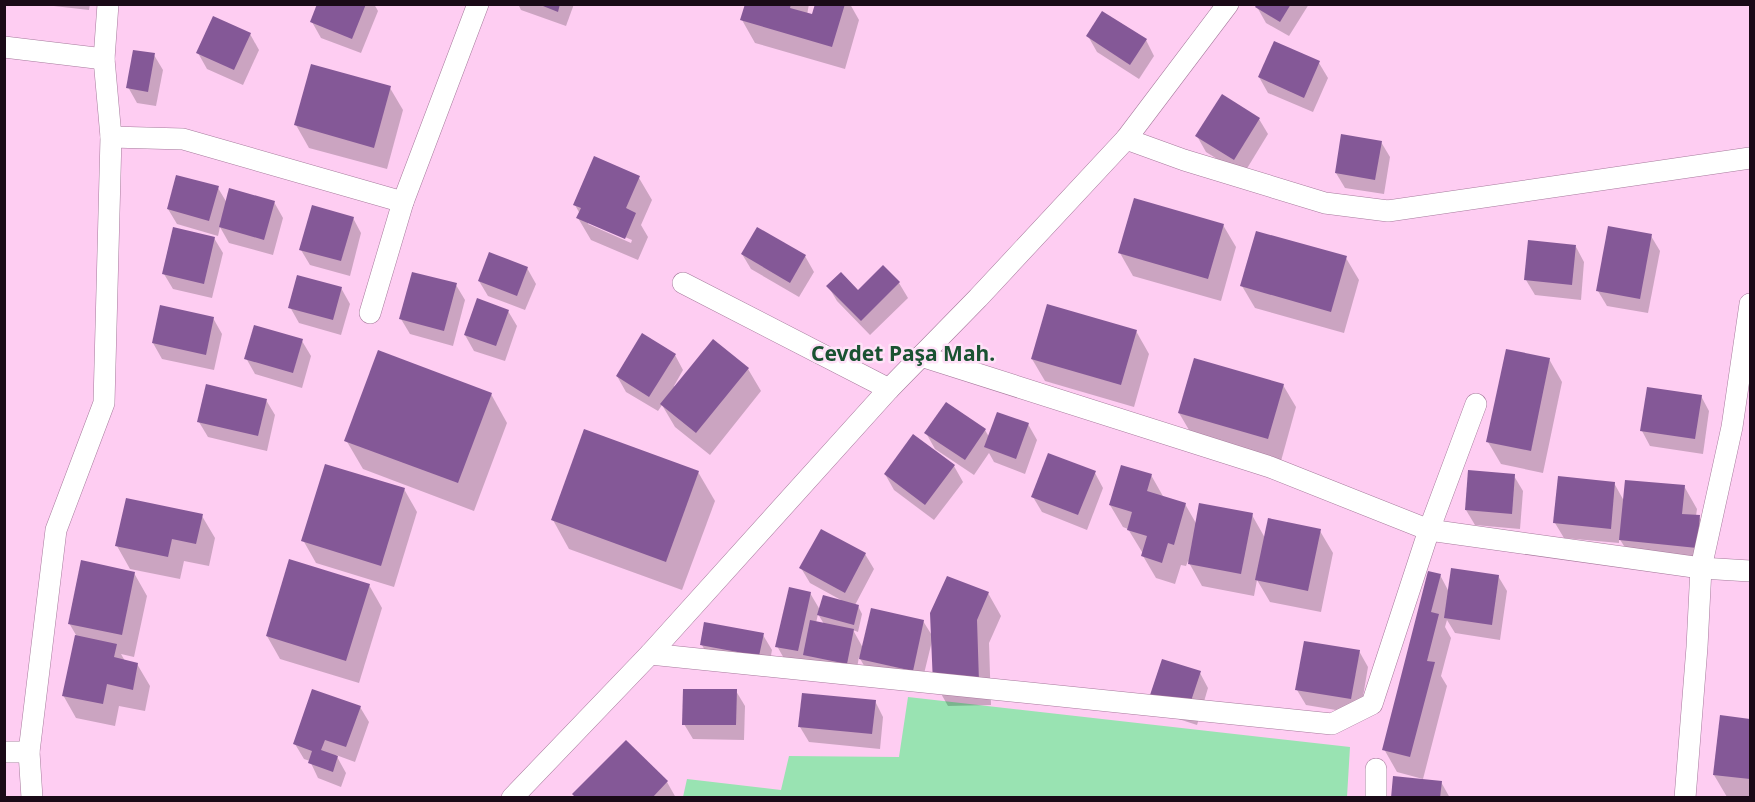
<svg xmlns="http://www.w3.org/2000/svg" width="1755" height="802" font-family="'Noto Sans',sans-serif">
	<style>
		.green { fill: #99e3b2 }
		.shadow { fill: #0003; fill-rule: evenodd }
		.building { fill: #845897 }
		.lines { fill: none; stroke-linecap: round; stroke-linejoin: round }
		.minor-casing { stroke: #a67a9c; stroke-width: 22 }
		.minor { stroke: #fff; stroke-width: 21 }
		.labels { text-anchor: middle; stroke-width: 5; stroke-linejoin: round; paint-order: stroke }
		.district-label { font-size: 21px; font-weight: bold; fill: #1a5232; stroke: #ffe2f8 }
	</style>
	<rect width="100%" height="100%" fill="#fecdf2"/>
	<polygon class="green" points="908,697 1350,747 1347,797 683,797 687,779 781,790 789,756 899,757"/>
	<g class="shadow">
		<polygon points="36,4 90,4 89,10"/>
		<polygon points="319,4 374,4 378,11 361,53 321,38 312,22"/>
		<polygon points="518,4 574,4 566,26 521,10"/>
		<polygon points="746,4 809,4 807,15 813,16 817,4 850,4 859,20 845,69 755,43 742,20"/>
		<polygon points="1259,4 1309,4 1289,36 1266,23 1257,7"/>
		<polygon points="250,34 259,50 243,85 207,69 198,53"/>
		<polygon points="1088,36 1146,40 1154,56 1139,79 1097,52"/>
		<polygon points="154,55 163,70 156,106 137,103 128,87"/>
		<polygon points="1319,63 1328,78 1313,112 1268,93 1259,77"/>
		<polygon points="390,88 403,110 387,169 309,148 296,125"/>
		<polygon points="1259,119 1268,134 1243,175 1206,152 1197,136"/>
		<polygon points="1381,142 1390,157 1384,194 1345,188 1336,173"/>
		<path d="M639 178 652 200 641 225 648 237 638 260 591 240 578 218 580 214 575 205ZM588 221 632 240 631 243 588 224Z"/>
		<polygon points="218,188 227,203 274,202 283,218 273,255 229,243 220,227 218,236 177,224 168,209"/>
		<polygon points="353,218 361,233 350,276 310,265 301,250"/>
		<polygon points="1223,225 1236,247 1221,301 1133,276 1120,253"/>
		<polygon points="1651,236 1660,251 1648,313 1607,306 1598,291"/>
		<polygon points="214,238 223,253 212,298 173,289 164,274"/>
		<polygon points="1576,247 1584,262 1581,300 1535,295 1526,280"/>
		<polygon points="742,254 805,256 814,272 799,297 751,269"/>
		<polygon points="1346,258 1359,280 1344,333 1255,308 1242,286"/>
		<polygon points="527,268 536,284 525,310 488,296 479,281"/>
		<polygon points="899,283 908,298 870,335 837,301 828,286 857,292"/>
		<polygon points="456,285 465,300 453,346 410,334 401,319"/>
		<polygon points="341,288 350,304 341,335 299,323 290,307"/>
		<polygon points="508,311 517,326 505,361 474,351 465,335"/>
		<polygon points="213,318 222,334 214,370 162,359 153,343"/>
		<polygon points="1136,331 1149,354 1134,407 1045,381 1032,359"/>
		<polygon points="302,341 311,356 302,388 255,374 246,358"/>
		<polygon points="675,355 683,370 674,386 675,387 748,369 761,391 710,455 675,427 662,405 658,411 626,392 617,376"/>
		<polygon points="1549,359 1562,382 1543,473 1501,464 1488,442"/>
		<polygon points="1283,385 1296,407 1281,461 1192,435 1179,413"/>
		<polygon points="491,394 507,423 474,511 363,469 346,440"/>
		<polygon points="1701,396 1709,411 1703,454 1650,446 1642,431"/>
		<polygon points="266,400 275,415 267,451 208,437 199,422"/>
		<polygon points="1028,424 1037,440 1025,474 994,462 989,453 974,475 935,449 926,433 985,430 989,437"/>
		<polygon points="954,466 963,482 934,520 894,490 885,474"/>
		<polygon points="698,472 715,501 682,590 569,549 553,520"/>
		<polygon points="1095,473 1103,488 1087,530 1042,512 1033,497"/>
		<polygon points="1151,475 1164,498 1185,504 1197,525 1252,515 1265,538 1320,531 1333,553 1321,612 1270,602 1257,580 1254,596 1202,586 1188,561 1186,566 1181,565 1175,584 1156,578 1143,556 1144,553 1142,552 1128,529 1123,527 1110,505"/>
		<polygon points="1514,476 1523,491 1520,529 1475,525 1466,510"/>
		<polygon points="1614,483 1624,501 1684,486 1697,509 1696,516 1699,517 1712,539 1709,570 1634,562 1619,538 1619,543 1564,538 1555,523"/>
		<polygon points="404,489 417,512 394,587 316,563 303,540"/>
		<polygon points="202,516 215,538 209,566 184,561 180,579 130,569 117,546"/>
		<path d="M865 554 874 569 855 605 858 606 862 614 858 632 853 630 863 648 923 621 933 637 921 686 869 674 859 657 855 678 786 662 777 646 810 593 820 610 841 600 810 583 801 568ZM818 614 824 624 816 623Z"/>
		<polygon points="134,573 147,596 134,657 121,654 125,661 137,664 150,686 145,711 119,706 115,726 76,718 63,695 76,635 69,623"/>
		<polygon points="1440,575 1449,592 1498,576 1507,591 1500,640 1455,633 1447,620 1445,627 1451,638 1441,676 1447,686 1423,779 1397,772 1384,749"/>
		<polygon points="369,585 382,608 359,683 280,659 267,636"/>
		<polygon points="988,593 1001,616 989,643 991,705 948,706 935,683"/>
		<polygon points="763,635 772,650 768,671 710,660 702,645"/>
		<polygon points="1359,651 1368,667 1360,714 1306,705 1297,690"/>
		<polygon points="1200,673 1208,688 1197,725 1160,713"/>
		<polygon points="736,691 745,706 744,740 693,739 684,724"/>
		<polygon points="875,701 883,717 880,749 809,742 800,727"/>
		<polygon points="360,707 369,722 355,762 336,755 346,773 341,787 318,778 310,761 304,759 295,744"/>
		<polygon points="1721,717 1750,721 1750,798 1727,797 1714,775"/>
		<polygon points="667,782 676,798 576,798"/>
		<polygon points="1441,782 1450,798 1392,798"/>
	</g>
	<g class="building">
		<polygon points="317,4 366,4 352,39 310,22"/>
		<polygon points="538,4 560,4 558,12"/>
		<polygon points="745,4 791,4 790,8 812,14 815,4 845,4 832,47 740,20"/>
		<polygon points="1257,4 1291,4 1280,22 1255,7"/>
		<polygon points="1102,11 1147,39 1130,65 1086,36"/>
		<polygon points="213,16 251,33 234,70 196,53"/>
		<polygon points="1274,41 1320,61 1304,98 1258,77"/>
		<polygon points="133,50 155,53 148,92 126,88"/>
		<polygon points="311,64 391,86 374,148 294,125"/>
		<polygon points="1222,94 1260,118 1234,160 1195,136"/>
		<polygon points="1341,134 1382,141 1375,180 1335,173"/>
		<polygon points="594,156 640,176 626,208 636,213 625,239 576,218 581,208 573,205"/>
		<polygon points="176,175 219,186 209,221 167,209"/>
		<polygon points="229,188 275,201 264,240 219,227"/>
		<polygon points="1134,198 1224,224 1208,279 1118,253"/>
		<polygon points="312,205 354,217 341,261 299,250"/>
		<polygon points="1608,226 1652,234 1640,299 1596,291"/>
		<polygon points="173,227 215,237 204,284 162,274"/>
		<polygon points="757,227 806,255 790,283 741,254"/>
		<polygon points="1256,231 1347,256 1331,312 1240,286"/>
		<polygon points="1528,240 1576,245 1572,285 1524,280"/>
		<polygon points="489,252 528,267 517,296 478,281"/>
		<polygon points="883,265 900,282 861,321 826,286 841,272 858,290"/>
		<polygon points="412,272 457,283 444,331 399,319"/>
		<polygon points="297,275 342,287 333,320 288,308"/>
		<polygon points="477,298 509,310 496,346 464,335"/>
		<polygon points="1047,304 1137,330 1121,385 1031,359"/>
		<polygon points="160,305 214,317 206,355 152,343"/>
		<polygon points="254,325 303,339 293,373 244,359"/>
		<polygon points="642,333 676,354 649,397 616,376"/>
		<polygon points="713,339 749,368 696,433 660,404"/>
		<polygon points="1506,349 1550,358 1531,451 1486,442"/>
		<polygon points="378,350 492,393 458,483 344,441"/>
		<polygon points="1194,358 1284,384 1268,439 1178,413"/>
		<polygon points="206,384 267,399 258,436 197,422"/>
		<polygon points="1647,387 1702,395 1695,439 1640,431"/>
		<polygon points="946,402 986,429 965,460 924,433"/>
		<polygon points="997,412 1029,423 1016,459 984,447"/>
		<polygon points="584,429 699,471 666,562 551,520"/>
		<polygon points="913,434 955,465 925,505 884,474"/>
		<polygon points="1048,453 1096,471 1078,515 1031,497"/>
		<polygon points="325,464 405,488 381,566 301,541"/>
		<polygon points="1121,465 1152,474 1147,491 1186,503 1174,545 1168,543 1162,563 1141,556 1147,536 1127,530 1132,512 1109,505"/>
		<polygon points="1468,470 1515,474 1512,514 1465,510"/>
		<polygon points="1558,476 1615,482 1611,529 1553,523"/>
		<polygon points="1625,480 1685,485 1682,514 1700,515 1697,548 1619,540"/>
		<polygon points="126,498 203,514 196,544 172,539 168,557 115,546"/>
		<polygon points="1199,503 1253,513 1241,574 1188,564"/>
		<polygon points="1268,518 1321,529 1308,591 1255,580"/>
		<polygon points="821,529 866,553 845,593 799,568"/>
		<polygon points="289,559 370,584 346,661 266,636"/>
		<polygon points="81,560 135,572 122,635 68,624"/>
		<polygon points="1451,568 1499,575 1492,625 1444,618"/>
		<polygon points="1428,571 1441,574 1431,612 1439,614 1427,661 1435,662 1410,757 1382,750"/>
		<polygon points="947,576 989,592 977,620 979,682 933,684 930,613"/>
		<polygon points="789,587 811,592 798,651 775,647"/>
		<polygon points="823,595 859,605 854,625 817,615"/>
		<polygon points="871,608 924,620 913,671 859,659"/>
		<polygon points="810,620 854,629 847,664 803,655"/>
		<polygon points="704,622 764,633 759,656 700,645"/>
		<polygon points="75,635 117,644 114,657 138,663 133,690 107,684 103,704 62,696"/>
		<polygon points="1304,641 1360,650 1351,699 1295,690"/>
		<polygon points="1162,659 1201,671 1188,710 1149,698"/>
		<polygon points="312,689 361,706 346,747 325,740 321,750 338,756 333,772 308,763 312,751 293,744"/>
		<polygon points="683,689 737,689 736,725 682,725"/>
		<polygon points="802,693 876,700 872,734 798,727"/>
		<polygon points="1720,715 1750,719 1750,779 1713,775"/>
		<polygon points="626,740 668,781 652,798 576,798 572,794"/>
		<polygon points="1393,776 1442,781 1440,798 1391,798"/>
	</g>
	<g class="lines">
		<defs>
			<g id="minor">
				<polyline points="4,47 104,59"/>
				<polyline points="111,137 183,139 403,202"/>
				<polyline points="1126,139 1184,160 1325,203 1388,211 1750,158"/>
				<polyline points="683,283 889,389"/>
				<polyline points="370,313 403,202 478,4"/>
				<polyline points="921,356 1270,467 1429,530 1701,568 1750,571"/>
				<polyline points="650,654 1332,724 1372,704 1429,530 1476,404"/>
				<polyline points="4,752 29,752"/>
				<polyline points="1376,769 1376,798"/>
				<polyline points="32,798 29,752 56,530 104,403 111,137 104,59 108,4"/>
				<polyline points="512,798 650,654 889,389 978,298 1126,139 1228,4"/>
				<polyline points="1685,798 1697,647 1701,568 1732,427 1750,304"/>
			</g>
		</defs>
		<use href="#minor" class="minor-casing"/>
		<use href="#minor" class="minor"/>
	</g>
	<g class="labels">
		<g class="district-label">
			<text x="903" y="361">Cevdet Paşa Mah.</text>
		</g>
	</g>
	<rect width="1755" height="802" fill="none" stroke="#1a0a17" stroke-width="12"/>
</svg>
